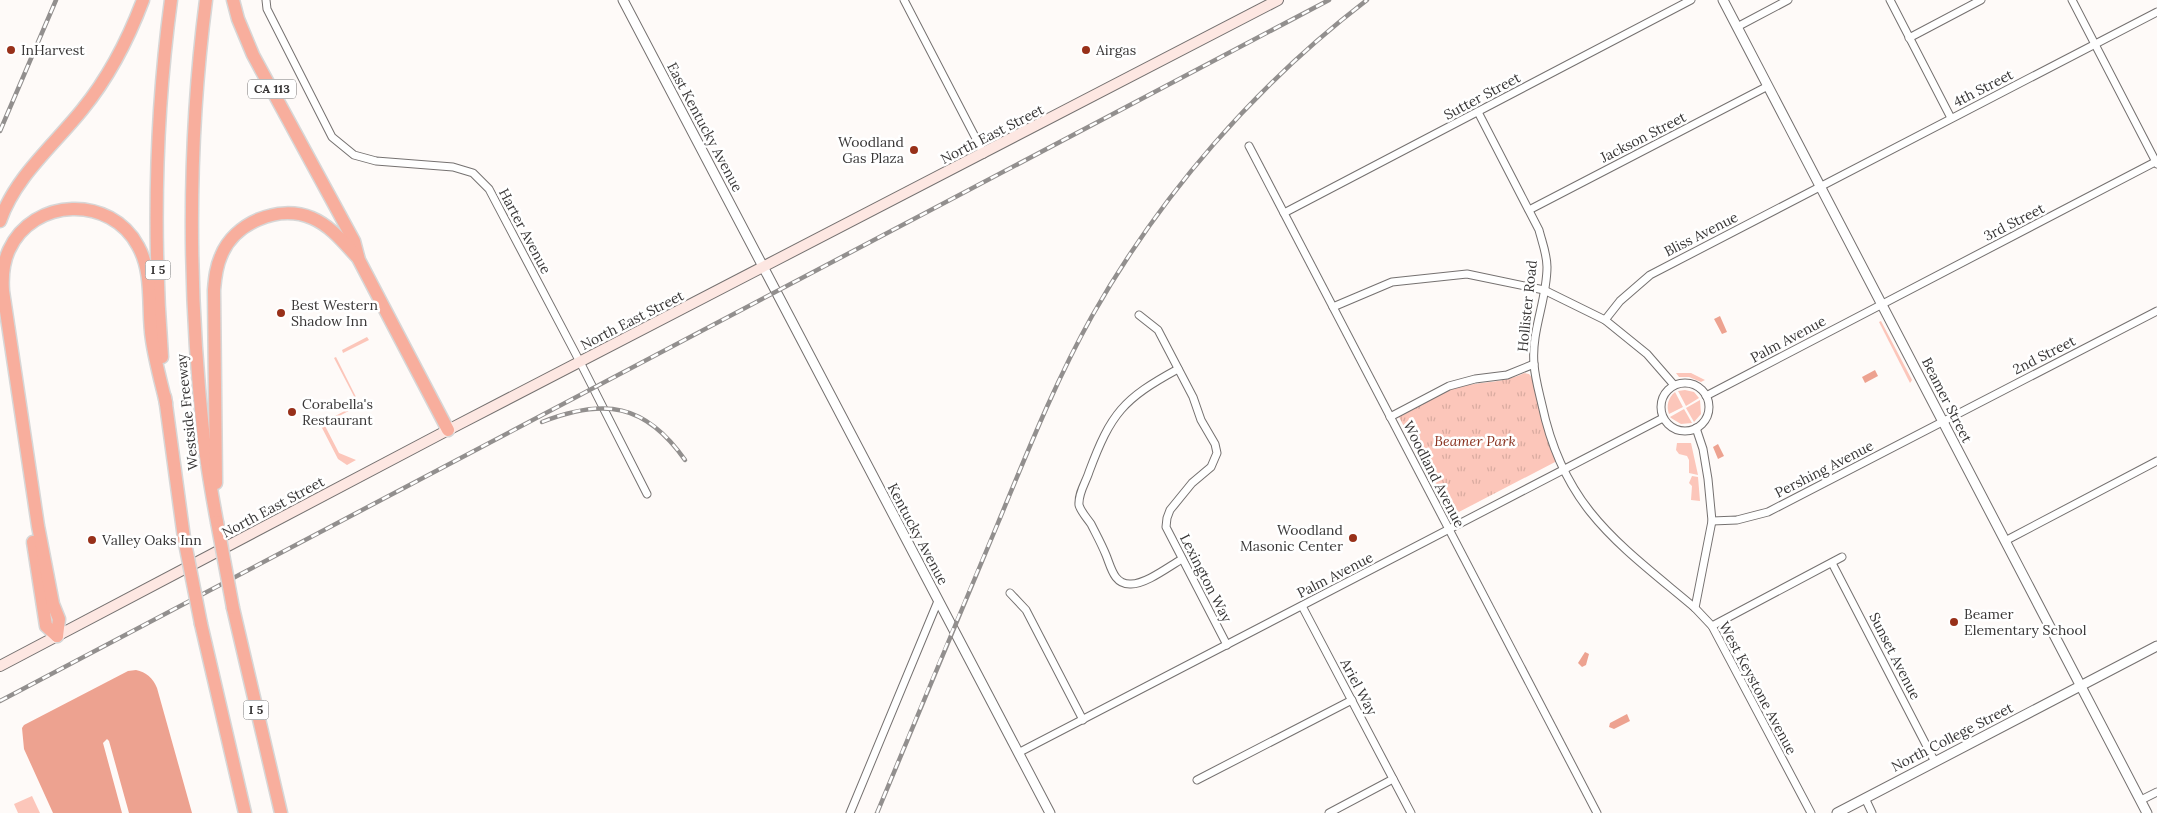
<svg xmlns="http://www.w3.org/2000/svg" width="2157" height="813" font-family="Lora,serif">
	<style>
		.green { fill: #fcc6ba }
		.park { fill: url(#park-tufts) }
		.water { fill: #eda290 }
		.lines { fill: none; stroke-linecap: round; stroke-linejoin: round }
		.minor-casing { stroke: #757170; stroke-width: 9 }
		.tertiary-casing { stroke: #757170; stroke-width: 11 }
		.secondary-casing { stroke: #757170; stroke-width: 12 }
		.motorway-casing { stroke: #d7d7d7; stroke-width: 15 }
		.minor { stroke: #fff; stroke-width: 7 }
		.tertiary { stroke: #fff; stroke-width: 9 }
		.secondary { stroke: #fde7e2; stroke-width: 10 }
		.motorway { stroke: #f8ae9d; stroke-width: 12 }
		.rail-casing { stroke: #928f8e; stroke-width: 4.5 }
		.rail { stroke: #fff; stroke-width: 2.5; stroke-dasharray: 8; stroke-linecap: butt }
		.motorway-bridge-casing { stroke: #d7d7d7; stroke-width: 15; stroke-linecap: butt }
		.motorway-bridge { stroke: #f8ae9d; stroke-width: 12 }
		.poi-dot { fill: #983019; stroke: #fff; stroke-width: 2 }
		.labels { text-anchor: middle; stroke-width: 5; stroke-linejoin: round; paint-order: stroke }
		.shield { fill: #fff; stroke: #747272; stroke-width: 1 }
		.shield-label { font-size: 12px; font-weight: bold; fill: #383636 }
		.poi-label { font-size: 14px; fill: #383636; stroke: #fff; text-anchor: start }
		.street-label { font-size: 14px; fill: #383636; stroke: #fff }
		.park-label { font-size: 14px; font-style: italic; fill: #89321f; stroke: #fff }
	</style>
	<defs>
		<pattern id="park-tufts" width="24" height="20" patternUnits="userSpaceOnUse" patternTransform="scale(1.25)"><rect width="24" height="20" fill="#fcc6ba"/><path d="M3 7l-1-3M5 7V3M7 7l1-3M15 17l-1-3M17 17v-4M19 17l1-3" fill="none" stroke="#d9aba0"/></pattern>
	</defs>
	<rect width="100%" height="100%" fill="#fefaf8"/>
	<g class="green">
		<polygon points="1881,321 1912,380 1910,383 1879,322"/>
		<polygon points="367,337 369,340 343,353 342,350"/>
		<polygon points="336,357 360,405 324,424 339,453 356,460 347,465 338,459 320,424 358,404 334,358"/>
		<polygon points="1676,373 1691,373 1705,380 1701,382 1689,377 1679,377"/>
		<polygon points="1685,390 1694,392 1699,398 1686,406 1678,391"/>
		<path d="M1675 392 1683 407 1669 414C1666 406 1668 398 1675 392Z"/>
		<polygon points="1700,400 1701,414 1694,422 1686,408"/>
		<polygon points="1684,409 1692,423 1681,424 1671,418 1670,417"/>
		<polygon points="1677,443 1691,443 1698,475 1689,473 1689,460 1687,456 1679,454 1676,450"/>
		<polygon points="1692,476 1698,477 1700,501 1691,500 1692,486 1689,483"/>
		<polygon points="32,796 40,813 18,813 14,804"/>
	</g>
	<path class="park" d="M1524 373 1529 374 1534 380 1541 415 1557 461 1455 514 1448 512 1399 417C1417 408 1436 395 1455 388 1478 381 1503 384 1524 373Z"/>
	<g class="water">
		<polygon points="1720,316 1727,332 1722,334 1714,319"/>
		<polygon points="1875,370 1878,376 1865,383 1862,377"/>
		<polygon points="1718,444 1724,456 1718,459 1713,447"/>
		<polygon points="1585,652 1589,654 1586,665 1582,667 1578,663"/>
		<path d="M136 670C146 672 153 678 157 688L192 813H129L109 741 107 739 103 743 122 813H53L24 749 22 728 24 725 128 671Z"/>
		<polygon points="1627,714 1630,721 1614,729 1609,727 1610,723"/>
	</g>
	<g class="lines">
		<defs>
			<g id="minor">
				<polyline points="266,0 267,9 332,137 354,155 376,161 453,167 473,173 489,189 580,362 647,494"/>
				<polyline points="904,0 984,154"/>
				<polyline points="1890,0 1951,118"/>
				<polyline points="2072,0 2157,164"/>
				<polyline points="1737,27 1788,0"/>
				<polyline points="1909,38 1981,0"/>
				<path d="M1478 112 1539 230C1542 242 1547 254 1547 267 1547 300 1531 331 1534 364 1535 378 1539 392 1542 405 1564 509 1619 544 1695 608"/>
				<polyline points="1249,146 1597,813"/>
				<polyline points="1529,210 1768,86"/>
				<polyline points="1284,213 1691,0"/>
				<polyline points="1333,307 1392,282 1467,274 1544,290 1605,320 1647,354 1674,385"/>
				<polyline points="1139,315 1158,330 1193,397 1201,420 1215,444 1217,453 1211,467 1192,483 1170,510 1167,518 1166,527 1227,645"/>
				<polyline points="1605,320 1620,301 1650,275 2157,12"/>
				<path d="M1178 369C1123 399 1111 413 1089 472 1086 482 1078 493 1079 505 1081 512 1087 518 1091 524 1096 534 1102 545 1106 555 1111 567 1114 585 1131 584 1146 584 1168 567 1182 559"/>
				<circle cx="1685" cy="407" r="24"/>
				<polyline points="1706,396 2157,161"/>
				<polyline points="1390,417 1449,386 1475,379 1507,375 1534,364"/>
				<polyline points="1696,428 1703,449 1708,479 1712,521 1695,608 1712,626 1811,813"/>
				<polyline points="1712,521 1737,520 1768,512 2157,311"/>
				<polyline points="2005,541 2157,461"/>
				<polyline points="1832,563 1935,762"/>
				<polyline points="1010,593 1026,610 1083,720"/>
				<polyline points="1302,606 1411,813"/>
				<polyline points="1712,626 1842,557"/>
				<polyline points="1018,753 1663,418"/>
				<polyline points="1197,780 1352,700"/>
				<polyline points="1865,798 1872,813"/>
				<polyline points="2141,800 2157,792"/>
				<polyline points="850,813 938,601"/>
				<polyline points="1329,813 1393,779"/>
			</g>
			<g id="tertiary">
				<polyline points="623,0 1050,813"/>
				<polyline points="1723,0 2147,813"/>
				<polyline points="1837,813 2157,646"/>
			</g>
			<polyline id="secondary" points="0,666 448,430 1278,0"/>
			<g id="motorway">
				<path d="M206 0C187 146 188 293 204 440 207 467 212 495 217 522"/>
				<polyline points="233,0 238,19 253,55 354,241 359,260 448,430"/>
				<path d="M0 221C15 177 53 146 82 110 109 77 128 40 143 0"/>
				<path d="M162 357C153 239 155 118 171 0"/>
				<polyline points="165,397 184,538"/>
				<path d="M216 483 214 290C215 278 216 267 221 256 234 223 278 204 312 218 331 226 344 243 358 258"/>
				<polyline points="33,542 46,626 57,636"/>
				<polyline points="233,608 281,813"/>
				<polyline points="201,624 245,813"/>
				<path d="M57 636 59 619 53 604 38 526 3 291C2 277 3 263 9 250 33 197 111 195 138 246 154 274 147 310 152 340 155 361 161 382 166 403"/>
			</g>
		</defs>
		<use href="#minor" class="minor-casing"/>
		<use href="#tertiary" class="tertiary-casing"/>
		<use href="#secondary" class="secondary-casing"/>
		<use href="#motorway" class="motorway-casing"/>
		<use href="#minor" class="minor"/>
		<use href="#tertiary" class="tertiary"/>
		<use href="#secondary" class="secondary"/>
		<use href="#motorway" class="motorway"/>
		<defs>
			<g id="rail">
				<polyline points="0,131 56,0"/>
				<path d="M542 422C604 398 645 403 685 460"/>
				<polyline points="0,701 1329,0"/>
				<path d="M877 813C917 716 957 619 998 523 1027 453 1055 382 1092 316 1161 194 1256 85 1367 0"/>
			</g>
		</defs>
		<use href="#rail" class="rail-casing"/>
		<use href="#rail" class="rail"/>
		<defs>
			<g id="motorway-bridge">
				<polyline points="217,522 233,608"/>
				<polyline points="184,538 201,624"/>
			</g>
		</defs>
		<use href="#motorway-bridge" class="motorway-bridge-casing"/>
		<use href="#motorway-bridge" class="motorway-bridge"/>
	</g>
	<g class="poi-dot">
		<circle cx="11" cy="50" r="5"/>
		<circle cx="1086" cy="50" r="5"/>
		<circle cx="914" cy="150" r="5"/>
		<circle cx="281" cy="313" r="5"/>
		<circle cx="292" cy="412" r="5"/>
		<circle cx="1353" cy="538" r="5"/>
		<circle cx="92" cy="540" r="5"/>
		<circle cx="1954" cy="622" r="5"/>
	</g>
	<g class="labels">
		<g class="shield">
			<rect x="248" y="79.5" width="48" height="19" rx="4"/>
			<rect x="145.5" y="260.5" width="25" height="19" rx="4"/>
			<rect x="243.5" y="700.5" width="25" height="19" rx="4"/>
		</g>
		<g class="shield-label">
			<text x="272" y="93">CA 113</text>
			<text x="158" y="274">I 5</text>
			<text x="256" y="714">I 5</text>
		</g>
		<g class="poi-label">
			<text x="21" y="55">InHarvest</text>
			<text x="1096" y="55">Airgas</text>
			<text x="904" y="147" text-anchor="end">Woodland<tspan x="904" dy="16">Gas Plaza</tspan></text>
			<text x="291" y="310">Best Western<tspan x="291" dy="16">Shadow Inn</tspan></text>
			<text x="302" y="409">Corabella's<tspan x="302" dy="16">Restaurant</tspan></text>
			<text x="1343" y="535" text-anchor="end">Woodland<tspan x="1343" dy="16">Masonic Center</tspan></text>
			<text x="102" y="545">Valley Oaks Inn</text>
			<text x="1964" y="619">Beamer<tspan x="1964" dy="16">Elementary School</tspan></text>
		</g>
		<g class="street-label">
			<text transform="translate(1983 88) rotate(-27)" y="5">4th Street</text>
			<text transform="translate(1482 96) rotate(-28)" y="5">Sutter Street</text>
			<text transform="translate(705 127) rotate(62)" y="5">East Kentucky Avenue</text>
			<text transform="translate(992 134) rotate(-27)" y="5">North East Street</text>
			<text transform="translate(1643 137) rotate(-27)" y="5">Jackson Street</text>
			<text transform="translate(2014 222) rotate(-27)" y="5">3rd Street</text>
			<text transform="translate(525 231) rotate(62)" y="5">Harter Avenue</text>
			<text transform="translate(1701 234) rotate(-27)" y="5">Bliss Avenue</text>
			<text transform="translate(1527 306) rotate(-84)" y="5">Hollister Road</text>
			<text transform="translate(632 320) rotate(-27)" y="5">North East Street</text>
			<text transform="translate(1788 339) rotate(-28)" y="5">Palm Avenue</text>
			<text transform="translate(2044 355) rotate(-27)" y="5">2nd Street</text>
			<text transform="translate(1947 400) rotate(63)" y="5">Beamer Street</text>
			<text transform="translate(187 412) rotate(-96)" y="5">Westside Freeway</text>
			<text transform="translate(1824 469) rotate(-27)" y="5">Pershing Avenue</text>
			<text transform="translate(1434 474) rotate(63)" y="5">Woodland Avenue</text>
			<text transform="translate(273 507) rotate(-28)" y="5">North East Street</text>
			<text transform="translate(918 534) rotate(62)" y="5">Kentucky Avenue</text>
			<text transform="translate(1335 575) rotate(-27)" y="5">Palm Avenue</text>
			<text transform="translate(1206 578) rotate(63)" y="5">Lexington Way</text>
			<text transform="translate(1895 656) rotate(63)" y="5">Sunset Avenue</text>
			<text transform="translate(1359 687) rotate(62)" y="5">Ariel Way</text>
			<text transform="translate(1758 688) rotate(62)" y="5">West Keystone Avenue</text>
			<text transform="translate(1952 737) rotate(-27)" y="5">North College Street</text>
		</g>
		<g class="park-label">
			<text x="1475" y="446">Beamer Park</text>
		</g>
	</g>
</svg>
